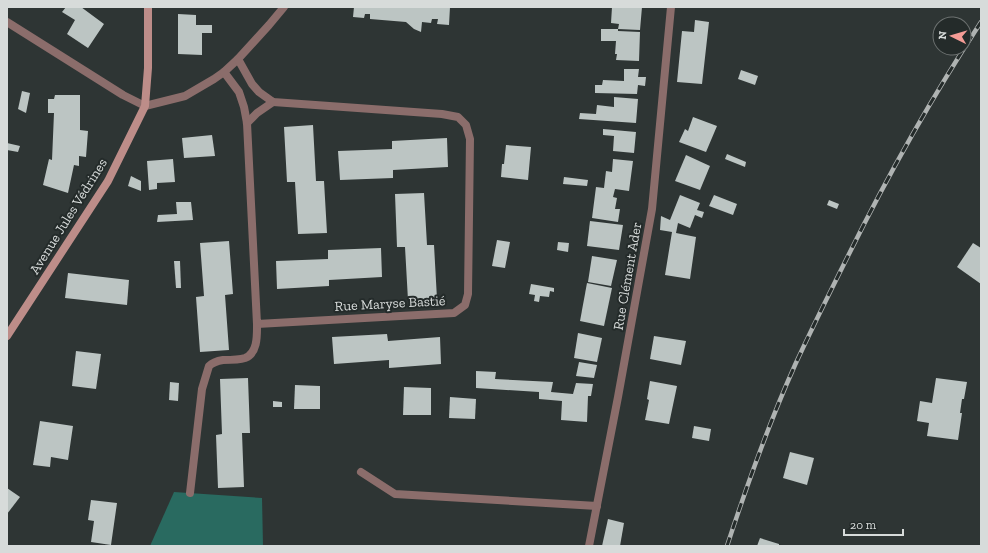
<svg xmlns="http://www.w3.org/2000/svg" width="988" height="553" font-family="'Zilla Slab',serif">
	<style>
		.green { fill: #296a60 }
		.building { fill: #bcc5c3 }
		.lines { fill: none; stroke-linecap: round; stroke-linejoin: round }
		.service { stroke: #8b6d6b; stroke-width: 8 }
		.minor { stroke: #8b6d6b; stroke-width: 8 }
		.secondary { stroke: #bd8d89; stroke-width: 8 }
		.rail-casing { stroke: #afb3b2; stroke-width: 4.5 }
		.rail { stroke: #242b2a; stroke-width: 3; stroke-dasharray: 9; stroke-linecap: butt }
		.labels { text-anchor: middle; stroke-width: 4; stroke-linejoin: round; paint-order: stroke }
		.street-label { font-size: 14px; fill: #d7dbda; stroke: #242b2a }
	</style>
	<rect width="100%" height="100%" fill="#2e3534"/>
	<polygon class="green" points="174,492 262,498 263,546 150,546"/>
	<g class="building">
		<polygon points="66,7 81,7 104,24 88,48 67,34 75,20 62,12"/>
		<polygon points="354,7 450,7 449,25 437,24 438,19 432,19 431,23 422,22 421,32 414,29 406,22 370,19 370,14 365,14 364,18 353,17"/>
		<polygon points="612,7 642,7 640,30 618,29 618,31 640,32 639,61 616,60 617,54 615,54 616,41 601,41 601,29 618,29 619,24 611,23"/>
		<polygon points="178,14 196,15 196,25 212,25 212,33 202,33 202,55 178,54"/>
		<polygon points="695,20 709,22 702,84 677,82 682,31 694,32"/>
		<polygon points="624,69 639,69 638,77 646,77 645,86 638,85 637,94 595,93 595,85 602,85 603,80 624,81"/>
		<polygon points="741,70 758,76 755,85 738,79"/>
		<polygon points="22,91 30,93 26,113 18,109"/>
		<polygon points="55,95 80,95 80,130 88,131 86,157 79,156 79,166 74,165 68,193 43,185 49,159 52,160 54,113 48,113 48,99 54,99"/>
		<polygon points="614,97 638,99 636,123 579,119 580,113 596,114 597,105 614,107"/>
		<polygon points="693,117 717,126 706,152 679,142 685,129 688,131"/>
		<polygon points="313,125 316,181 324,181 327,233 298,234 295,182 287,182 284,127"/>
		<polygon points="603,129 636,132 634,153 613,151 614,136 603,135"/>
		<polygon points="212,135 215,156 184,158 182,138"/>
		<polygon points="447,138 448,167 393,170 393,178 340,180 338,151 392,149 392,141"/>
		<polygon points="7,143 20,146 18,152 7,150"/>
		<polygon points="506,145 531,147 528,180 501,177 502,164 504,164"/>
		<polygon points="727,154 746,162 745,167 725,159"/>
		<polygon points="686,155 710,166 700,190 675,181"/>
		<polygon points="173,159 175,182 157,183 157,189 149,190 147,161"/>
		<polygon points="613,159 633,161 629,191 615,189 613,197 617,198 615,209 620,209 618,222 592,218 596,187 604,188 606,171 612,172"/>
		<polygon points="131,176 141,181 141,191 128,186"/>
		<polygon points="564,177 588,180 587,186 563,184"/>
		<polygon points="424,193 427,245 434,245 437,299 408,300 405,247 397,247 395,194"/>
		<polygon points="680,195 700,203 697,210 704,212 702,218 695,215 690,228 678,223 676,233 696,237 690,279 665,275 672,232 660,230 661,216 670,220"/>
		<polygon points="714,195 737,204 733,215 709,206"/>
		<polygon points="829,200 839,204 837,209 827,205"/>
		<polygon points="176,202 191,202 193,220 157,222 158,215 177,214"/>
		<polygon points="590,221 623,225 619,250 587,246"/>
		<polygon points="497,240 510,242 505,268 492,266"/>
		<polygon points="229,241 233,294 225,295 229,350 200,352 196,297 204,296 200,243"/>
		<polygon points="558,242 569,243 568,252 557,250"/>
		<polygon points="973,243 981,248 981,284 957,267"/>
		<polygon points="381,248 382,277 329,280 329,286 277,289 276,261 328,259 328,250"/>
		<polygon points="592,256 617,260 611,286 588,282"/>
		<polygon points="174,261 180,261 181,288 176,288"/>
		<polygon points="68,273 129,280 127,305 65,298"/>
		<polygon points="587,283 612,288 604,326 580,321"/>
		<polygon points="531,284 554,288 554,292 550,291 549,297 540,296 539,302 534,301 535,295 529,294"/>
		<polygon points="578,333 602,338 597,362 574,358"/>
		<polygon points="387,334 388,341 440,337 441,364 389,368 389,360 334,364 332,337"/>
		<polygon points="654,336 686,341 681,365 650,359"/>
		<polygon points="76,351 101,354 96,389 72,386"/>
		<polygon points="579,362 597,365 594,378 576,376"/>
		<polygon points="476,371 496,372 495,379 553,382 551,392 573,394 576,383 593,384 591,396 588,396 587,422 561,420 562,401 539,399 539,392 476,388"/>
		<polygon points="248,378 250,433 242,433 244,487 218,488 216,435 222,434 220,379"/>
		<polygon points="936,378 967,382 964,399 962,399 960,413 962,413 958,440 927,436 929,423 917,421 920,401 932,403"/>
		<polygon points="650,381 677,386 669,424 645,420 649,400 647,399"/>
		<polygon points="170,382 179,383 178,401 169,400"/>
		<polygon points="295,385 320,386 320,409 294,409"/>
		<polygon points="404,387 431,388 431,415 403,415"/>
		<polygon points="450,397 476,399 475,419 449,418"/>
		<polygon points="273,401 282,402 282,407 273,407"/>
		<polygon points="40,421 73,426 68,460 51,457 50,467 33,465"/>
		<polygon points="694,426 711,429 709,441 692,438"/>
		<polygon points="790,452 814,458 807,485 783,478"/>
		<polygon points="7,488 20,497 7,514"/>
		<polygon points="91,500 117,503 111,545 91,542 94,521 88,520"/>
		<polygon points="608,519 624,523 620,546 602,546"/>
		<polygon points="760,538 779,544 779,546 757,546"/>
	</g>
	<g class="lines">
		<g class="service">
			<polyline points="247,123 257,113 273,102"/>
			<path d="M190 493 202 389 209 366C213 362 217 361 223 360 230 360 239 360 245 358 258 353 257 335 257 324"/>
		</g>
		<g class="minor">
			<polyline points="7,22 123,95 145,106 185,96 214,79 224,72 238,59 269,25 284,7"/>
			<polyline points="224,72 239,92 244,107 247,123 257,324 454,313 465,305 468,294 470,139 466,125 458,117 442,114 273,102 259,92 252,84 238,59"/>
			<polyline points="361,472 395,494 597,506"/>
			<polyline points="589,546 618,397 652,209 671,7"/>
		</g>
		<polyline class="secondary" points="7,336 108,181 145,106 148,68 148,7"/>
		<defs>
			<path id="rail" d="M727 546C747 485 769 423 795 365 812 328 830 292 848 256 888 175 932 97 981 22"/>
		</defs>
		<use href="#rail" class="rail-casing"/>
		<use href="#rail" class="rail"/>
	</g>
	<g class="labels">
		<g class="street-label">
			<text transform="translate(68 216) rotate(-58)" y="5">Avenue Jules Védrines</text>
			<text transform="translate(627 276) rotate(-80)" y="5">Rue Clément Ader</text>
			<text transform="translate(390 303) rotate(-3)" y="5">Rue Maryse Bastié</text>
		</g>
	</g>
	<rect width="988" height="553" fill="none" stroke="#d7dbda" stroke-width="16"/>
	<g transform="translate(952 36) rotate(275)"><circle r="19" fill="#242b2a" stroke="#6c7170"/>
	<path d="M0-3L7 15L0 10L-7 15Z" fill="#f59c96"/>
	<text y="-6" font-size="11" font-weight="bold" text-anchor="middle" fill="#d7dbda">N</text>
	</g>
	<path d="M844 529v6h59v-6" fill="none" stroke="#d7dbda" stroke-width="2"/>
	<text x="850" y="529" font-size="12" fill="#d7dbda" stroke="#242b2a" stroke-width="3" paint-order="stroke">20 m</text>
</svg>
